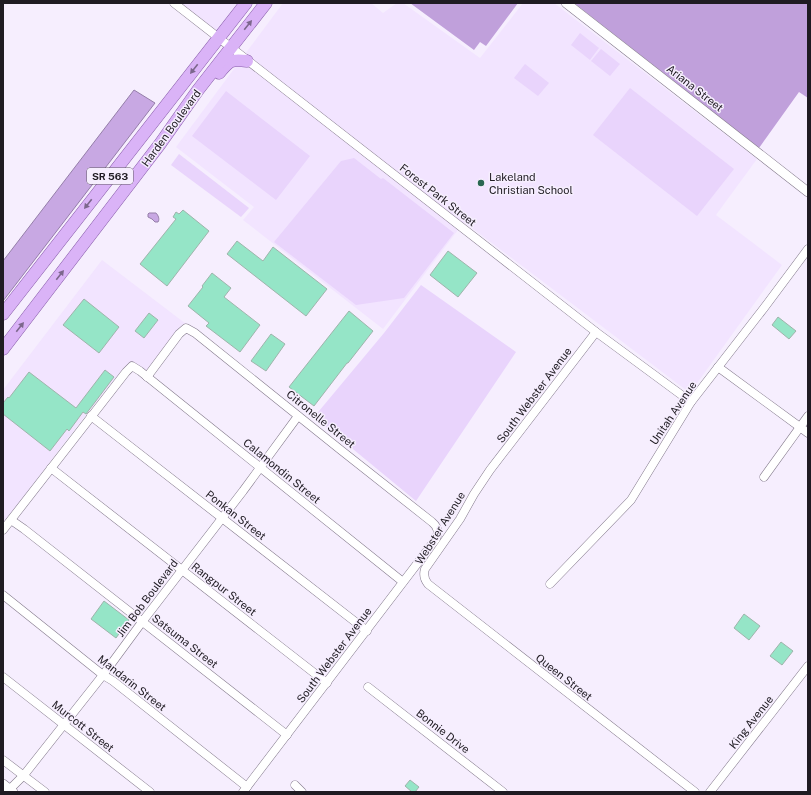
<svg xmlns="http://www.w3.org/2000/svg" width="811" height="795" font-family="'Public Sans',sans-serif">
	<style>
		.built { fill: #f2e4ff }
		.green { fill: #e9d4fc }
		.forest { fill: #c0a0db }
		.water { fill: #c8a8e3; stroke: #957ea9 }
		.building { fill: #95e5c7; stroke: #9eb4ab }
		.lines { fill: none; stroke-linecap: round; stroke-linejoin: round }
		.minor-casing { stroke: #83798b; stroke-width: 9 }
		.tertiary-casing { stroke: #83798b; stroke-width: 10 }
		.primary-casing { stroke: #885da9; stroke-width: 13 }
		.minor { stroke: #fff; stroke-width: 8 }
		.tertiary { stroke: #fff; stroke-width: 9 }
		.primary { stroke: #dab3f7; stroke-width: 12 }
		.oneway { fill: #7c678c }
		.poi-dot { fill: #296652; stroke: #f6eefe; stroke-width: 1.5 }
		.labels { text-anchor: middle; stroke-width: 3; stroke-linejoin: round; paint-order: stroke }
		.shield { fill: #f6eefe; stroke: #605a64; stroke-width: 1 }
		.shield-label { font-size: 10px; font-weight: bold; fill: #1f1b22 }
		.street-label { font-size: 11px; fill: #1f1b22; stroke: #f6eefe }
		.poi-label { font-size: 11px; fill: #1f1b22; stroke: #f6eefe; text-anchor: start }
	</style>
	<rect width="100%" height="100%" fill="#f6eefe"/>
	<g class="built">
		<polygon points="181,3 237,3 218,32"/>
		<polygon points="283,3 371,3 383,13 397,3 403,3 480,58 523,3 554,3 757,159 716,215 782,265 690,393 464,222 383,329 243,220 254,207 176,147"/>
		<polygon points="102,260 186,324 183,324 176,331 146,371 134,362 129,363 123,369 77,426 3,524 3,390"/>
	</g>
	<g class="green">
		<polygon points="580,33 599,48 590,60 571,45"/>
		<polygon points="601,49 620,64 610,76 591,61"/>
		<polygon points="525,64 549,83 538,96 514,78"/>
		<polygon points="630,88 734,169 697,216 593,135"/>
		<polygon points="226,91 310,156 276,200 192,136"/>
		<polygon points="179,154 249,208 241,217 171,165"/>
		<polygon points="354,158 381,179 383,178 454,233 404,298 356,305 274,242 341,161"/>
		<polygon points="421,285 516,352 416,501 314,417 384,333"/>
	</g>
	<g class="forest">
		<polygon points="410,3 518,3 486,46 480,42 474,50"/>
		<polygon points="574,3 808,3 808,98 799,92 759,148"/>
	</g>
	<g class="water">
		<polygon points="134,90 155,103 3,301 3,261"/>
		<path d="M149 213H156C158 215 160 219 158 222H155L152 219 148 217V214Z"/>
	</g>
	<g class="building">
		<polygon points="183,210 209,231 167,286 140,264 176,219 173,217 176,212 179,214"/>
		<polygon points="237,241 263,261 273,247 327,289 306,316 227,254"/>
		<polygon points="448,251 477,273 458,297 430,275"/>
		<polygon points="212,273 231,288 224,297 260,325 240,352 206,326 209,323 188,306 203,287 202,286"/>
		<polygon points="84,299 119,327 99,353 63,325"/>
		<polygon points="349,311 373,331 348,363 347,363 314,406 289,387"/>
		<polygon points="149,313 158,320 144,338 135,331"/>
		<polygon points="778,317 796,331 789,339 772,325"/>
		<polygon points="271,334 285,344 266,371 251,361"/>
		<polygon points="105,370 114,377 86,414 83,412 69,431 67,429 50,451 3,414 3,403 8,397 9,398 29,372 76,408"/>
		<polygon points="104,601 129,620 116,638 91,619"/>
		<polygon points="744,614 760,626 749,640 734,628"/>
		<polygon points="781,642 793,651 782,665 770,656"/>
		<polygon points="410,780 419,787 415,792 412,792 405,786"/>
	</g>
	<g class="lines">
		<defs>
			<g id="minor">
				<polyline points="174,3 596,332 691,402"/>
				<path d="M596 332 490 470 474 494 460 519 425 569C423 575 424 579 428 584L695 792"/>
				<polyline points="718,367 808,433"/>
				<path d="M147 377 179 334 186 328 195 333 342 451 432 522C438 527 439 532 436 539L243 792"/>
				<polyline points="91,416 367,631"/>
				<polyline points="51,468 327,683"/>
				<polyline points="764,477 808,416"/>
				<polyline points="11,520 24,529 287,735"/>
				<polyline points="3,530 126,372 132,366 140,371 403,582"/>
				<polyline points="550,584 631,500 691,402 764,308 808,249"/>
				<polyline points="3,595 103,675 113,681 247,787"/>
				<polyline points="3,677 150,792"/>
				<polyline points="368,687 503,792"/>
				<polyline points="3,760 45,792"/>
				<polyline points="295,785 302,792"/>
				<polyline points="7,792 24,775 103,675 142,622 243,491 298,416"/>
				<polyline points="710,792 808,666"/>
			</g>
			<g id="tertiary">
				<polyline points="566,3 808,192"/>
				<polyline points="3,784 13,792"/>
			</g>
			<g id="primary">
				<path d="M219 73C230 60 231 59 247 61"/>
				<polyline points="3,314 246,3"/>
				<polyline points="3,349 160,144 198,90 266,3"/>
			</g>
		</defs>
		<use href="#minor" class="minor-casing"/>
		<use href="#tertiary" class="tertiary-casing"/>
		<use href="#primary" class="primary-casing"/>
		<use href="#minor" class="minor"/>
		<use href="#tertiary" class="tertiary"/>
		<use href="#primary" class="primary"/>
	</g>
	<defs><path id="oneway-solid" d="M-6-.8H1V-3.2L6.5 0L1 3.2V.8H-6Z"/></defs>
	<g class="oneway">
		<use href="#oneway-solid" transform="translate(248 25) rotate(-51)"/>
		<use href="#oneway-solid" transform="translate(194 69) rotate(128)"/>
		<use href="#oneway-solid" transform="translate(88 204) rotate(128)"/>
		<use href="#oneway-solid" transform="translate(60 275) rotate(-52)"/>
		<use href="#oneway-solid" transform="translate(20 327) rotate(-52)"/>
	</g>
	<circle class="poi-dot" cx="481" cy="183" r="4"/>
	<g class="labels">
		<rect class="shield" x="87" y="168" width="46" height="16" rx="3"/>
		<g class="shield-label">
			<text x="110" y="180">SR 563</text>
		</g>
		<g class="street-label">
			<text transform="translate(695 88) rotate(38)" y="4">Ariana Street</text>
			<text transform="translate(171 128) rotate(-54)" y="4">Harden Boulevard</text>
			<text transform="translate(438 195) rotate(38)" y="4">Forest Park Street</text>
			<text transform="translate(534 395) rotate(-53)" y="4">South Webster Avenue</text>
			<text transform="translate(673 413) rotate(-56)" y="4">Unitah Avenue</text>
			<text transform="translate(321 419) rotate(39)" y="4">Citronelle Street</text>
			<text transform="translate(282 471) rotate(39)" y="4">Calamondin Street</text>
			<text transform="translate(236 515) rotate(38)" y="4">Ponkan Street</text>
			<text transform="translate(440 528) rotate(-58)" y="4">Webster Avenue</text>
			<text transform="translate(224 589) rotate(38)" y="4">Rangpur Street</text>
			<text transform="translate(147 598) rotate(-53)" y="4">Jim Bob Boulevard</text>
			<text transform="translate(185 641) rotate(38)" y="4">Satsuma Street</text>
			<text transform="translate(334 655) rotate(-53)" y="4">South Webster Avenue</text>
			<text transform="translate(564 677) rotate(38)" y="4">Queen Street</text>
			<text transform="translate(132 683) rotate(38)" y="4">Mandarin Street</text>
			<text transform="translate(751 722) rotate(-52)" y="4">King Avenue</text>
			<text transform="translate(83 726) rotate(38)" y="4">Murcott Street</text>
			<text transform="translate(443 731) rotate(38)" y="4">Bonnie Drive</text>
		</g>
		<g class="poi-label">
			<text x="489" y="181">Lakeland<tspan x="489" dy="13">Christian School</tspan></text>
		</g>
	</g>
	<rect width="811" height="795" fill="none" stroke="#1f1b22" stroke-width="8"/>
</svg>
